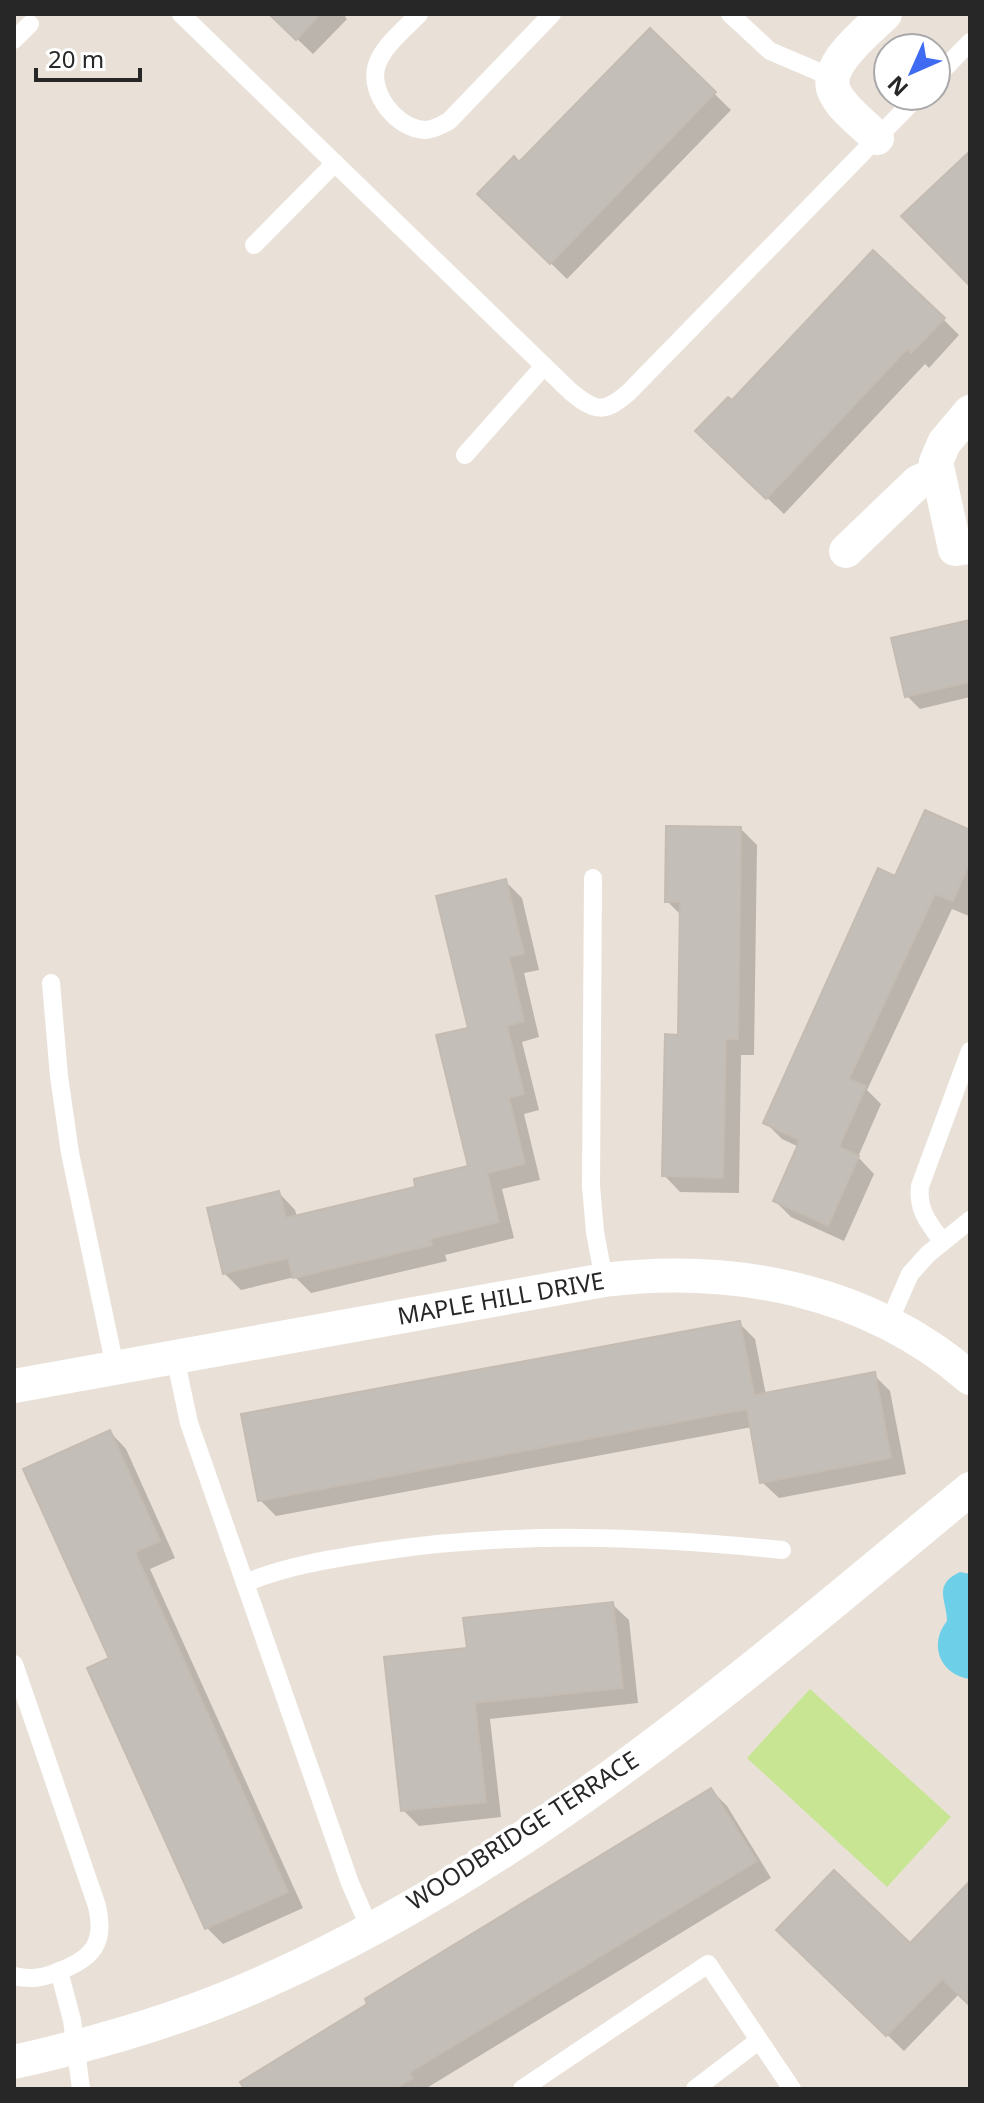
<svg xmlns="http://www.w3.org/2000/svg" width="984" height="2103" font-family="'Noto Sans',sans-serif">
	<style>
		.pitch { fill: #c7e592 }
		.water { fill: #6ecfe8 }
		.shadow { fill: #0003 }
		.building { fill: #c4beb8; stroke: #c4bcb2; stroke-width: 2 }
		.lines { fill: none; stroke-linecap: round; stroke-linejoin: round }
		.lane { stroke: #fff; stroke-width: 18 }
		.street { stroke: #fff; stroke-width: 34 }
		.labels { text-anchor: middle; stroke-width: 7; stroke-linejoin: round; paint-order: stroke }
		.street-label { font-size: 24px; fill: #272727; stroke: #fff }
	</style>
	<rect width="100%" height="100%" fill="#e9e1d8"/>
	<polygon class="pitch" points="810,1689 951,1817 887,1887 747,1758"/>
	<path class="water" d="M960 1572 970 1574V1679C940 1675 928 1644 947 1621 947 1600 932 1585 960 1572Z"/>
	<g class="shadow">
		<polygon points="271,14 347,14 345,17 347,19 313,54"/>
		<polygon points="650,31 731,110 567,279 480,194 519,165"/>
		<polygon points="943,319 959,335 929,368 925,364 784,514 714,447 732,403"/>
		<polygon points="970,622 970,697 920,709 907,696"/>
		<polygon points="741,829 757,845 754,1055 741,1055 739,1193 680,1192 664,1175 680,1037 682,916 667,901"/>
		<polygon points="970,833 970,914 969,916 952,909 867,1090 881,1104 858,1157 874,1174 844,1241 791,1217 775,1201 799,1147 782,1139 766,1123 896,878"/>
		<polygon points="505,881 522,898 539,970 524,973 539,1037 522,1042 539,1110 524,1114 540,1180 502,1189 514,1238 445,1255 447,1261 311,1293 295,1277 241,1290 224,1273 279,1193 295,1210 297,1217 418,1189 471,1168 471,1029"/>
		<polygon points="739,1323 755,1339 766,1395 874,1375 890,1391 906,1474 779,1498 762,1482 752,1427 276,1516 260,1500"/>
		<polygon points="110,1432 126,1449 175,1558 150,1569 303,1908 223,1944 207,1928 112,1659"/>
		<polygon points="612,1604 629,1620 638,1703 490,1719 501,1817 419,1826 403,1810 469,1650"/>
		<polygon points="711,1790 727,1806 771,1878 425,2089 246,2089"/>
		<polygon points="970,1884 970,2003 960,1993 904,2051 779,1930 910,1946"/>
	</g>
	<g class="building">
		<polygon points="269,14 320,14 296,40"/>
		<polygon points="650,28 716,92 550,264 477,194 514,156 519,162"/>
		<polygon points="970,151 970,286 901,216"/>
		<polygon points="873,250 945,318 911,353 907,349 766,499 695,431 728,397 732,400"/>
		<polygon points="970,620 970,682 905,697 891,638"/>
		<polygon points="925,810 970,830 970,862 953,901 935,894 849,1079 866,1086 839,1147 859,1156 828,1226 773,1201 800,1140 763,1123 878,868 895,876"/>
		<polygon points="666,826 741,827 738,1039 726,1039 723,1178 662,1176 665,1034 678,1035 680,902 665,902"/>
		<polygon points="506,879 524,954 509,957 524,1021 507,1026 524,1094 509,1098 525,1164 487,1173 499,1222 430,1239 432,1245 293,1278 288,1258 223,1274 207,1208 279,1191 286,1218 415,1187 414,1179 468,1166 436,1035 468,1028 436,896"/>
		<polygon points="740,1321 754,1395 875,1372 891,1458 760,1483 747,1409 258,1501 241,1414"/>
		<polygon points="110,1430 160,1541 135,1552 288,1892 205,1929 87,1668 109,1658 23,1469"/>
		<polygon points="613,1602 623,1688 475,1703 486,1802 401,1811 384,1657 467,1648 463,1618"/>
		<polygon points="711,1788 757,1861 409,2073 413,2078 394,2089 244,2089 240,2082 367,2004 365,1999"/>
		<polygon points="834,1870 910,1943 970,1881 968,2004 942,1979 886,2036 776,1930"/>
	</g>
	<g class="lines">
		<g class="lane">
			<path d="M181 14 570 391C595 412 604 414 629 392L918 96"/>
			<path d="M419 14C405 29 381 47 376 68 370 94 397 129 425 130 433 130 442 125 449 121L552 14"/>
			<polyline points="730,14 770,51 831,77"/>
			<polyline points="14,40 30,24"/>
			<polyline points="936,77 970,42"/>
			<polyline points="254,245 335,163"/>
			<polyline points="465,455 544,366"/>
			<polyline points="593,878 591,1186 595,1232 604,1280"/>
			<polyline points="51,983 59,1076 70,1153 115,1367"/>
			<path d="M943 1242C929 1224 917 1210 920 1186L970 1051"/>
			<polyline points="889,1322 910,1274 928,1254 970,1220"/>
			<polyline points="175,1357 189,1423 350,1883 370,1929"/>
			<path d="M245 1583C286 1566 330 1559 375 1552 511 1531 646 1536 782 1550"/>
			<path d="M14 1664 97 1906C106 1944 92 1959 57 1972 42 1978 30 1980 14 1976"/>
			<polyline points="59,1971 72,2020 81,2089"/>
			<polyline points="522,2089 708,1964 792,2089"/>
			<polyline points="695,2089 758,2041"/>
		</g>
		<g class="street">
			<path d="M877 138C864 124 843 110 835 93 821 66 867 32 885 14"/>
			<polyline points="970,412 944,443 936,462 955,549 970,547"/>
			<polyline points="846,551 918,482 937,473"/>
			<path d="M14 1386 604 1280C734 1264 869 1290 970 1378"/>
			<path d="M14 2062C99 2043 182 2019 262 1983 526 1867 750 1671 970 1489"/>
		</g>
	</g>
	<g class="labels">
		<g class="street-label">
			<text transform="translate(501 1299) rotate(-10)" y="8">MAPLE HILL DRIVE</text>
			<text transform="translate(523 1831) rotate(-33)" y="8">WOODBRIDGE TERRACE</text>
		</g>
	</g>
	<rect width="984" height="2103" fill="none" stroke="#272727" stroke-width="32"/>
	<g transform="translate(912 72) rotate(225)"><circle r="38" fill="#ffffff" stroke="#a9a9a9" stroke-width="2"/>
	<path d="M0-6L14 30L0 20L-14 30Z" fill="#3e6bf1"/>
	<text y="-12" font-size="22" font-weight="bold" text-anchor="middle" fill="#272727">N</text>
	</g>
	<path d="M36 68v12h104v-12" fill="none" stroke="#272727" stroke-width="4"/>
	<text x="48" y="68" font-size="24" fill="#272727" stroke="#ffffff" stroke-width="6" paint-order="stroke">20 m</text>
</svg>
